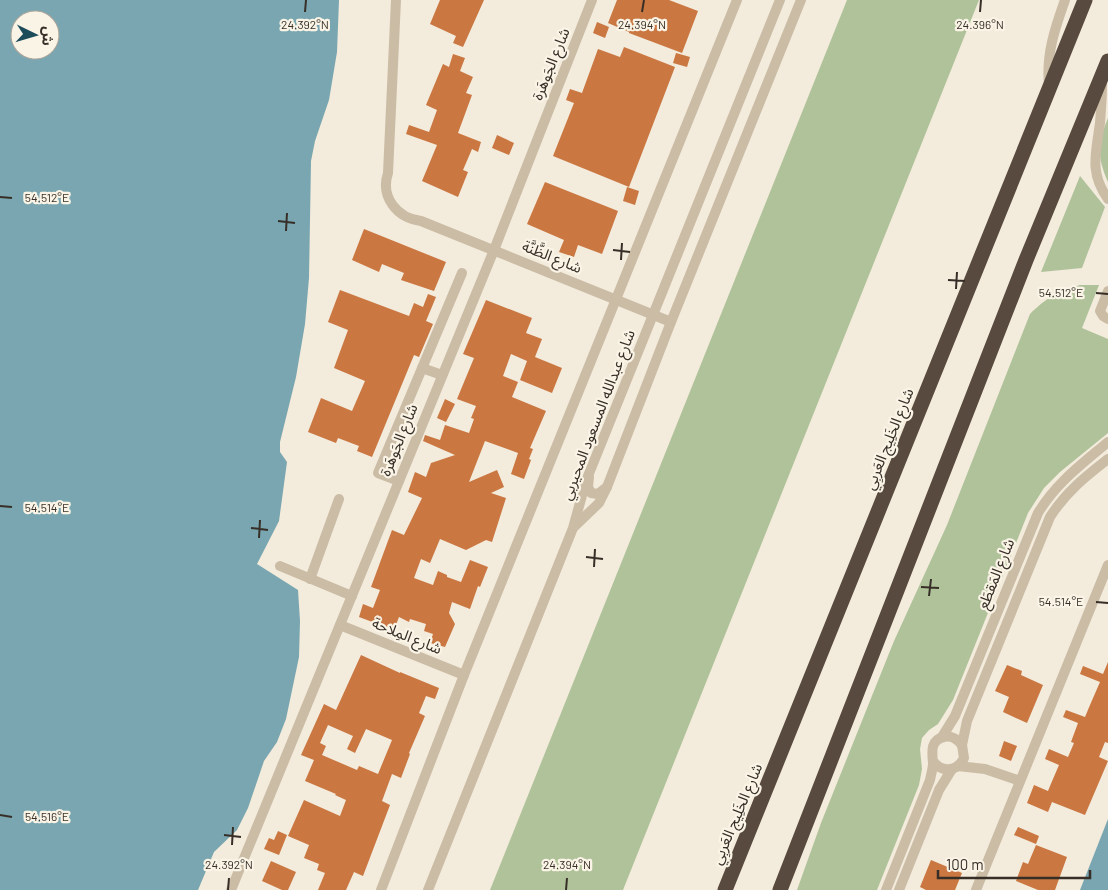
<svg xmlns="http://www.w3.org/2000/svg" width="1108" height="890" font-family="Barlow,'Noto Sans Arabic',sans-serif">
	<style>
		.green { fill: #afc29a }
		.water { fill: #79a6b0; fill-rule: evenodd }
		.building { fill: #ca7742; fill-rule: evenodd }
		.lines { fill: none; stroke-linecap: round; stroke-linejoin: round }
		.minor { stroke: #cbbca6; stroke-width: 10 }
		.highway { stroke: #584a3e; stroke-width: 15 }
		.ticks { fill: none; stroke: #372f27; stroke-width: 2 }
		.labels { text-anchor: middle; stroke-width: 4.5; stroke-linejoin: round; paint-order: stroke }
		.street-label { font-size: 15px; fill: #372f27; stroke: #faf4e7 }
		.ticks-label { font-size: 12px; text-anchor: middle; fill: #372f27; stroke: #faf4e7; stroke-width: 4.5; stroke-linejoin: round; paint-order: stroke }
	</style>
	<rect width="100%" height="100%" fill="#f3ebdb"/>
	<g class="green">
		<polygon points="847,0 979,0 623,890 490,890"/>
		<path d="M1108 118V182C1097 157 1097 144 1108 118Z"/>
		<polygon points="1080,176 1105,207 1082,268 1041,272"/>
		<path d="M1080 285H1099L1082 328 1108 339V433L1060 472 1044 488 1028 513 953 700 938 724 929 730 922 738 920 749 922 769 919 785 877 890H797L821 823 894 641 947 525 1030 314C1046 298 1058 291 1080 285Z"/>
	</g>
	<g class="water">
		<path d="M0 0H339L337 52 329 100 315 141 311 161 309 278 305 324 296 377 280 442V452L287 462 279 521 257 564 298 590 300 621 299 657 286 719 277 742 264 761 248 808 237 830 214 852 198 890H0ZM20 20H50V50H20Z"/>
		<polygon points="1108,819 1108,890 1080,890"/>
	</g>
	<g class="building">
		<polygon points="440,0 484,0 463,47 453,43 456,36 430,24"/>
		<polygon points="617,0 669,0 698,11 682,53 629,33 629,32 608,23"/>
		<polygon points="597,22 609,27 605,38 593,33"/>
		<polygon points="624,47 675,67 629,187 553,156 574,103 566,100 570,89 582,93 598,49 620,57"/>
		<polygon points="676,53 690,57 687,67 673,63"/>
		<polygon points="453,54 465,58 460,71 473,77 466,93 472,95 458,133 481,142 478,152 472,149 463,170 468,172 458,197 422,181 437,145 406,134 409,125 429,132 437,110 426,105 443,64 449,67"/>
		<polygon points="497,135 514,143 509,155 492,148"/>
		<polygon points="545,182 618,211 602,254 578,245 574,257 559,252 564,240 527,224"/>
		<polygon points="627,187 639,191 635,205 623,201"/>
		<polygon points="364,229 446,262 434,291 401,280 404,273 382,264 379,272 352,260"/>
		<polygon points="340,290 409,316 414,303 423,307 428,294 436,297 426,321 433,324 419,357 414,355 372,457 357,451 359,446 338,438 336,443 308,432 321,398 352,411 365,381 334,368 348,330 328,322"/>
		<polygon points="486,300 532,318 526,333 542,339 535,357 562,368 552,393 520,380 527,361 511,354 503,376 518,382 512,397 546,411 530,448 533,449 529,459 531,460 524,479 511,474 518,453 485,441 469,482 497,470 504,487 491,493 506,498 492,542 486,540 466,550 440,539 430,563 421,559 414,578 433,585 438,571 447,575 447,577 461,582 470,560 488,567 480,587 478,586 470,609 452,602 449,613 455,624 445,647 430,643 433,634 424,631 426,624 410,619 409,622 399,617 394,630 359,617 363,604 373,608 380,590 371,587 392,530 404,535 422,498 408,492 415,472 426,477 431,463 455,455 423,441 425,435 440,440 445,425 469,433 474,419 471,418 476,406 457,399 474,358 463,354"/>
		<polygon points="445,399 455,404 446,422 437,418"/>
		<path d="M361 655 400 673V672L439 688 435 699 426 696 419 713 425 716 409 753 410 754 401 778 392 774 382 801 390 805 363 876 354 872 346 890H318L325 873 317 870 319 864 304 858 309 845 288 836 304 800 340 816 346 800 335 795 336 794 305 781 314 760 301 755 324 704 336 710ZM328 725 353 736 347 749 355 753 366 729 392 740 378 774 359 766 357 770 322 755 326 746 320 743Z"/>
		<polygon points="1108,662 1108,743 1105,742 1099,757 1108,761 1085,815 1052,802 1048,812 1027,803 1034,785 1048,791 1050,786 1059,765 1045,759 1049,749 1068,757 1074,743 1071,742 1078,723 1063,717 1066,710 1085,717 1090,705 1100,682 1080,674 1083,666 1103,674"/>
		<polygon points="1007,665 1022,671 1021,675 1043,685 1027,723 1003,712 1009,697 995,691"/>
		<polygon points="1004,741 1017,746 1011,761 999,756"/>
		<polygon points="1018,827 1039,836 1036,844 1014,835"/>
		<polygon points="278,831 287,835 279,855 264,849 269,838 274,840"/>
		<polygon points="1036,845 1067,857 1055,890 1038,890 1016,881 1023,862 1028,864"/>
		<polygon points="931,860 962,873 955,890 926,890 920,887"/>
		<polygon points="271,861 296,872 288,890 282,890 262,881"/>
	</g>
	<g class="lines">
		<g class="minor">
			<path d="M396 0 388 173C380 197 397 218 421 221L671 322"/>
			<path d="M1049 84C1046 54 1055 28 1065 0"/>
			<path d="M1102 84C1102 97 1101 110 1100 123 1096 153 1089 173 1108 199"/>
			<polyline points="1108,291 1100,311 1103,316 1108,319"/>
			<polyline points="422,368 442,375"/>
			<polyline points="589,477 588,487 591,493 598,494 607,487"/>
			<polyline points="399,481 378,473 462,273"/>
			<polyline points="574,527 599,503 607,487 671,322 801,0"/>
			<polyline points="280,566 352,596"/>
			<polyline points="310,579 339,499"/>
			<polyline points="340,625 464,675"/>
			<path d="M942 737 955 716 1038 513C1056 483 1082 464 1108 442"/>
			<path d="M962 745 967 721 1050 517C1066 492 1085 477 1108 459"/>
			<polyline points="958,766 985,769 1020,781"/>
			<polyline points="231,890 494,250 592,0"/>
			<polyline points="381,890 464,675 737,0"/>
			<polyline points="428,890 573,528 586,481 780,0"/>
			<path d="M886 890 930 780C931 774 933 769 933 763 932 752 930 740 944 737 952 735 957 739 962 745L964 758C957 772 942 773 933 761"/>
			<polyline points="899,890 939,790 952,769"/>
			<polyline points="976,890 1108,565"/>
		</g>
		<g class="highway">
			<polyline points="725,890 1085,0"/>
			<polyline points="780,890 1026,260 1108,61"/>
		</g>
	</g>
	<path class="ticks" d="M305 12 306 0M642 12 644 0M980 12 981 0M0 197 12 198M278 221 295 223M286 231 287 213M613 250 630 252M621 260 622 243M948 280 965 281M956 289 957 272M1096 293 1108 294M0 506 12 507M251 528 268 530M259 538 260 520M586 557 603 559M594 567 595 549M921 587 939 588M929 596 931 579M1096 602 1108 603M0 815 12 817M224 835 241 837M232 845 233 827M228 890 229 878M566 890 567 878"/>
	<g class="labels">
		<g class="street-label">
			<text transform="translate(551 64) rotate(-68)" y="5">شارع الجَوهَرة</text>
			<text transform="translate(552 257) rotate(22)" y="5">شارع الظَّنَّة</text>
			<text transform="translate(598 415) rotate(-69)" y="5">شارع عبدالله المسعود المحيربي</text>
			<text transform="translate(889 439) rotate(-68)" y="5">شارع الخَلِيج العَربِي</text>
			<text transform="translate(399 440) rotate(-68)" y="5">شارع الجَوهَرة</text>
			<text transform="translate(996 574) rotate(-68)" y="5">شارع المَقطَع</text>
			<text transform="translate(407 636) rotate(22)" y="5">شارع المِلاحة</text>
			<text transform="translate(737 814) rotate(-67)" y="5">شارع الخَلِيج العَربِي</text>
		</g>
	</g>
	<g class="ticks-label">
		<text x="305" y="29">24.392°N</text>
		<text x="642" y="29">24.394°N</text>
		<text x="980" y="29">24.396°N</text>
		<text x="47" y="202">54.512°E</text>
		<text x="1061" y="297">54.512°E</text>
		<text x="47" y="512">54.514°E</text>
		<text x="1061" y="606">54.514°E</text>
		<text x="47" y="821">54.516°E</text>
		<text x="229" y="869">24.392°N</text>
		<text x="567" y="869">24.394°N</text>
	</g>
	<g transform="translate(35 35) rotate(95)"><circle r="24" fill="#faf4e7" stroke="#aca59a"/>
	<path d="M0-4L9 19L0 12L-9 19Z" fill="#1c4c5a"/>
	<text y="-8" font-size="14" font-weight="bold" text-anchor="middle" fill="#372f27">ش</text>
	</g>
	<path d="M938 870v8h152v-8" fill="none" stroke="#372f27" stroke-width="2.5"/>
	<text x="946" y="870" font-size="15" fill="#372f27" stroke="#faf4e7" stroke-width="4" paint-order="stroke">100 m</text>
</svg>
